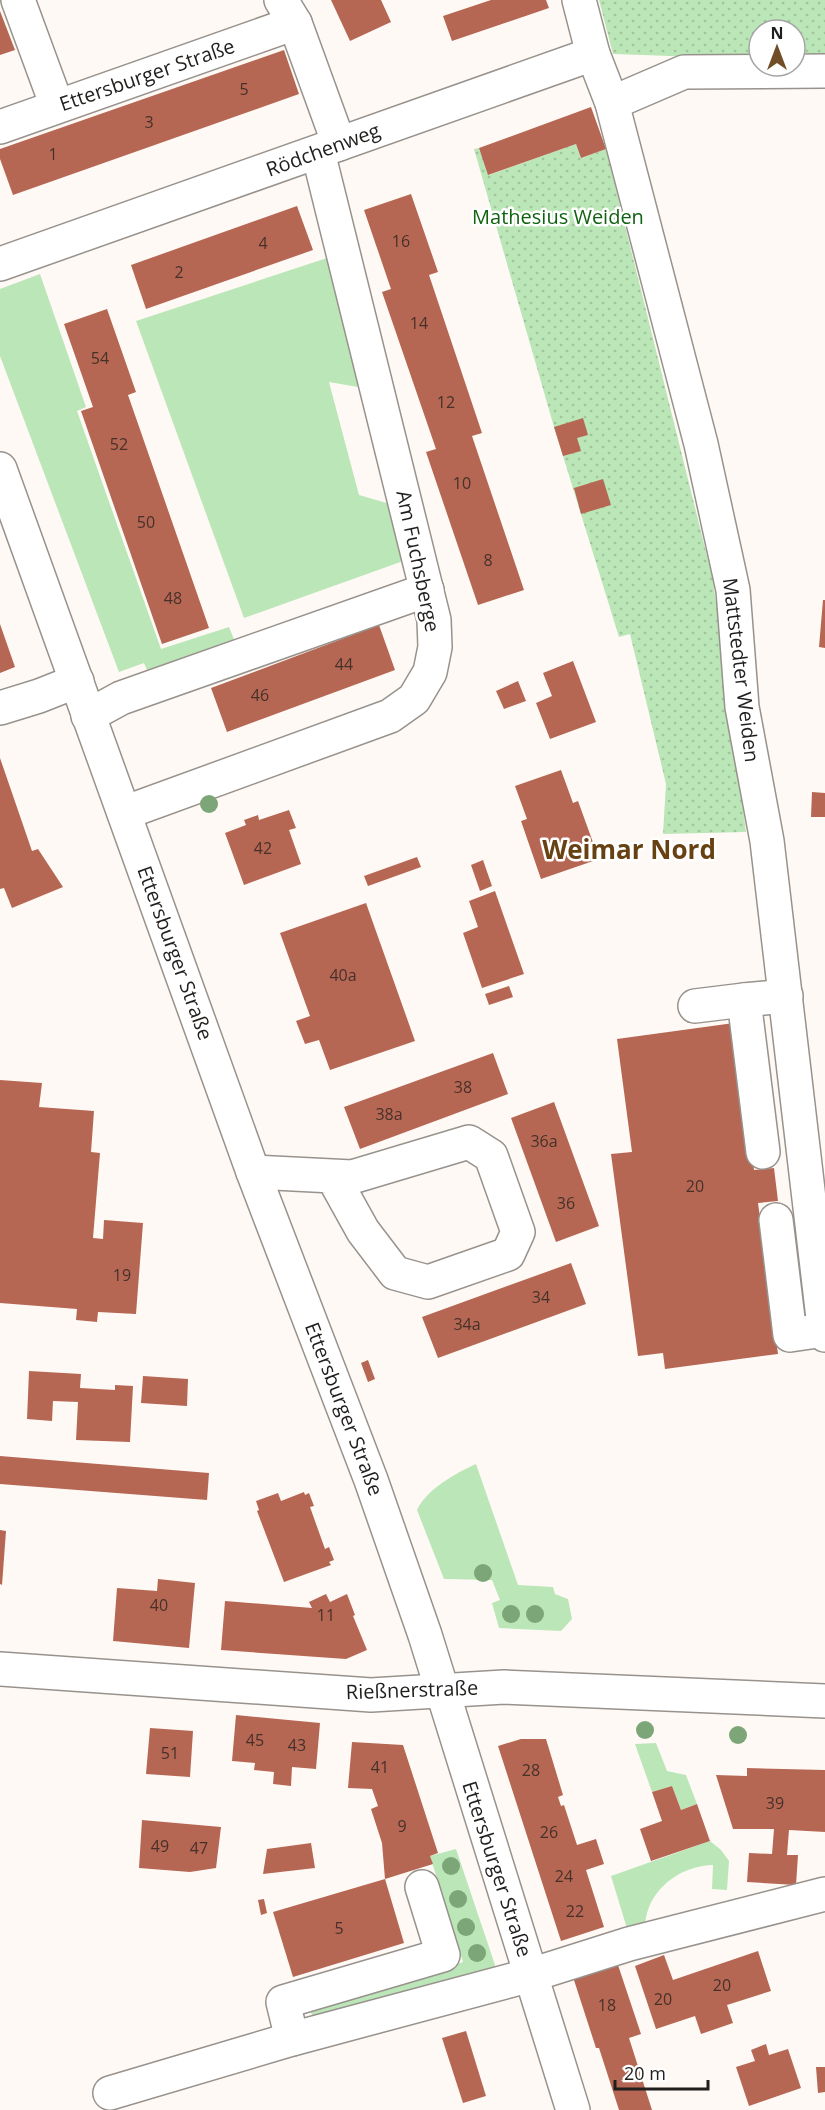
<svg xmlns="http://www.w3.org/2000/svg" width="825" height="2110" font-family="'Open Sans',sans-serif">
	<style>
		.grass { fill: #bbe6b7 }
		.garden { fill: url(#garden-dots) }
		.building { fill: #b66753 }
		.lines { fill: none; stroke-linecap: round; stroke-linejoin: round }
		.minor-casing { stroke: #98928d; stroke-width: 36 }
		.minor { stroke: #fff; stroke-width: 33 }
		.tree { fill: #7ca677 }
		.labels { text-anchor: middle; stroke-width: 5; stroke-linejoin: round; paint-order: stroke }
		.number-label { font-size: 16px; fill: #46312a }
		.street-label { font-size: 20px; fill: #211f1d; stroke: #fff }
		.park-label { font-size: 20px; fill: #106210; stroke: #fff }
		.district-label { font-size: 26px; font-weight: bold; fill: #674111; stroke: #fff }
	</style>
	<defs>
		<pattern id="garden-dots" width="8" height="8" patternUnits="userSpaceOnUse" patternTransform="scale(1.5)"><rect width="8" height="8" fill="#bbe6b7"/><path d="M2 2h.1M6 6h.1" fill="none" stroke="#a0c59d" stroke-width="1.8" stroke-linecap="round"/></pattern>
	</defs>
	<rect width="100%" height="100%" fill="#fff9f5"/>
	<g class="grass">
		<polygon points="330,257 364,388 329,382 359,495 390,504 406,560 244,618 136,321"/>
		<polygon points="40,274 86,407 77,411 161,649 229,627 238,649 151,680 144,663 119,672 0,356 0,289"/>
		<path d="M476 1464 518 1585 553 1587 555 1594 568 1599 572 1619 561 1631 499 1628 492 1603 500 1600 492 1580 444 1579 417 1510C427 1489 456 1473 476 1464Z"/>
		<polygon points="656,1743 667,1771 686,1775 697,1804 681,1810 672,1786 652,1792 635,1744"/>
		<path d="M710 1841 721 1850 729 1861 727 1890 712 1889 713 1865C686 1866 660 1881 649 1907 646 1914 645 1923 644 1931L629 1935 611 1876Z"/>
		<polygon points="456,1849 497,1971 313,2019 311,2012 463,1962 430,1856"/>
	</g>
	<g class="garden">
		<polygon points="599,0 825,0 825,62 795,61 795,30 759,30 759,59 613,54"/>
		<polygon points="576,144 581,158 606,149 713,580 746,832 663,834 666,784 630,634 619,637 554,427 474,149 479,148 489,175"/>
	</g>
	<g class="building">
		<polygon points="331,0 381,0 391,22 350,41"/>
		<polygon points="491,0 546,0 549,8 452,41 443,16"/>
		<polygon points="0,11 15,50 0,55"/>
		<polygon points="284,50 299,94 13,195 0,159 0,149"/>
		<polygon points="591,107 606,149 581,158 576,144 488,175 479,148"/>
		<polygon points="411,194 438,272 429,275 482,433 472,436 524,590 478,605 426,452 436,449 382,292 391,289 364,210"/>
		<polygon points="297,206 313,250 146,309 131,265"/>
		<polygon points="107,309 136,392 128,395 209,628 162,644 81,411 93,407 64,324"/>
		<polygon points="583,418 588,435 577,438 581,451 563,456 554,427"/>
		<polygon points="603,479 611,505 581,514 574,488"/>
		<polygon points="823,600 825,600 825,648 819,647"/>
		<polygon points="0,624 15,667 0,673"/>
		<polygon points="379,625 395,670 227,732 211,688"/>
		<polygon points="573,661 596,722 550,739 536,703 552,696 543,673"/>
		<polygon points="518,681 526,701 504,709 496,691"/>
		<polygon points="0,758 32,851 38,849 63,887 12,908 4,888 0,889"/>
		<polygon points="561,770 573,803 578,801 599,859 541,879 521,821 527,819 515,786"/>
		<polygon points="812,792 825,793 825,817 811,817"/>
		<polygon points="289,810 296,828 289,830 301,864 244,885 225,833 246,825 244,820 258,815 259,820"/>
		<polygon points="417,857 421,867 368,886 364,876"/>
		<polygon points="483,860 492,886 480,891 471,865"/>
		<polygon points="495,891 524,974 482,988 463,933 478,927 469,901"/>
		<polygon points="366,903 415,1041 330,1070 319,1040 305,1044 296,1021 310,1016 280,933"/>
		<polygon points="509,986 513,997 489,1005 485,994"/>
		<polygon points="734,1023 754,1170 774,1168 778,1201 758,1203 778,1354 665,1369 663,1353 638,1356 611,1154 632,1152 617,1039"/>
		<polygon points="493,1053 508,1094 360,1149 344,1107"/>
		<polygon points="0,1080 42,1083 39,1107 94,1111 91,1152 100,1153 93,1238 103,1239 104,1220 143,1223 136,1314 98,1312 97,1322 76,1320 77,1309 0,1303"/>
		<polygon points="554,1102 599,1226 556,1242 511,1118"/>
		<polygon points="571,1263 586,1304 438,1358 422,1317"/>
		<polygon points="368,1360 375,1379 368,1382 361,1363"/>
		<polygon points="29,1371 81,1374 80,1388 115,1390 115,1385 133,1386 130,1442 76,1440 78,1402 53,1401 52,1421 27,1419"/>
		<polygon points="143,1376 188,1379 187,1406 141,1403"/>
		<polygon points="0,1456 209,1473 207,1500 0,1484"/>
		<polygon points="304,1492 305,1495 309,1493 314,1506 310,1507 325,1549 329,1547 334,1560 329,1562 331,1565 284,1582 257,1511 259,1510 256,1501 278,1493 281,1501"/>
		<polygon points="0,1530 6,1531 2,1585 0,1584"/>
		<polygon points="158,1579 195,1583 189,1648 113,1641 117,1588 157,1591"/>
		<polygon points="326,1594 330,1602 347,1594 355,1615 353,1616 367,1650 346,1659 221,1650 225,1601 312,1608 309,1602"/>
		<polygon points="236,1715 320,1723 316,1769 292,1767 291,1786 273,1784 274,1772 254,1770 255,1763 232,1761"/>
		<polygon points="150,1728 193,1731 190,1777 146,1774"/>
		<polygon points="521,1739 546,1739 563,1795 558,1797 561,1806 564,1805 577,1845 596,1839 604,1864 586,1870 604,1927 561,1941 498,1746"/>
		<polygon points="352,1742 403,1745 438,1853 430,1856 433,1864 385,1879 382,1843 371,1809 378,1806 372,1789 348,1788"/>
		<polygon points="747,1768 825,1770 825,1832 789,1830 787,1855 798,1855 796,1885 747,1882 749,1853 772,1854 774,1829 733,1829 716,1775 747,1776"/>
		<polygon points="672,1786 681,1810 697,1804 710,1841 651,1861 640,1829 662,1821 652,1792"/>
		<polygon points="142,1820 221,1827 216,1868 190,1872 139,1868"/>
		<polygon points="311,1843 315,1868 263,1874 267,1849"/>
		<polygon points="385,1879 404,1943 293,1977 273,1912"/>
		<polygon points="264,1899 267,1913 261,1915 258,1900"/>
		<polygon points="758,1951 771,1991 727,2005 733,2023 701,2034 695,2016 656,2029 635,1966 664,1955 673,1980"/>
		<polygon points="617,1962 641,2034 629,2038 652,2110 619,2110 599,2048 596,2048 573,1977"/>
		<polygon points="466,2031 486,2096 463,2103 442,2038"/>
		<polygon points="766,2044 769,2055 788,2049 801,2088 749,2106 736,2067 755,2061 751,2050"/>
		<polygon points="816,2067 825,2067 825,2092 818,2093"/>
	</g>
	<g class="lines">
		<defs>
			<g id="minor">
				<polyline points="18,0 57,106"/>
				<polyline points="281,0 295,23 339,144"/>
				<polyline points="579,0 593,54 612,103 701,444 733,590 742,707 767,841 825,1335"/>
				<polyline points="612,103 684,72 825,71"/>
				<polyline points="0,127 295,23"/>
				<polyline points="0,264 593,54"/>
				<polyline points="0,469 253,1172 371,1480 425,1635 573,2110"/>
				<polyline points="0,708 39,696 77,681"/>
				<polyline points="88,716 121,698 427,590"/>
				<polyline points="124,813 390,716 414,699 430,672 435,647 434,620 318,152"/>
				<polyline points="695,1006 744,1000"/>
				<polyline points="763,1152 744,1000 786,996"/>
				<polyline points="253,1172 352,1177 469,1142 491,1156 518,1232 508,1254 428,1282 395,1273 363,1231 333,1177"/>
				<polyline points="776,1220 790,1335 824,1330"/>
				<polyline points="0,1669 371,1695 504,1687 825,1701"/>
				<polyline points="292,2039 283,2002 443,1955 422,1887"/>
				<polyline points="110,2093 292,2039 531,1975 629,1944 825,1894"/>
			</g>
		</defs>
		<use href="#minor" class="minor-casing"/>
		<use href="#minor" class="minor"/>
	</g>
	<g class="tree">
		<circle cx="209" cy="804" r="9"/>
		<circle cx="483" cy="1573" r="9"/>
		<circle cx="511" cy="1614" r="9"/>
		<circle cx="535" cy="1614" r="9"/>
		<circle cx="645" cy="1730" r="9"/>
		<circle cx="738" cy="1735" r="9"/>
		<circle cx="451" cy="1866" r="9"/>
		<circle cx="458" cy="1899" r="9"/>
		<circle cx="466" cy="1927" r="9"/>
		<circle cx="477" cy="1953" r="9"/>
	</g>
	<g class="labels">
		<g class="number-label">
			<text x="244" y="95">5</text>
			<text x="149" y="128">3</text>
			<text x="53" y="160">1</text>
			<text x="401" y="247">16</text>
			<text x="263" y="249">4</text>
			<text x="179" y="278">2</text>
			<text x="419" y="329">14</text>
			<text x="100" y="364">54</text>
			<text x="446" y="408">12</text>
			<text x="119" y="450">52</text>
			<text x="462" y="489">10</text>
			<text x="146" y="528">50</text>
			<text x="488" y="566">8</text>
			<text x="173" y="604">48</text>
			<text x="344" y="670">44</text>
			<text x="260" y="701">46</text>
			<text x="263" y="854">42</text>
			<text x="343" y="981">40a</text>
			<text x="463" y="1093">38</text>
			<text x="389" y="1120">38a</text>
			<text x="544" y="1147">36a</text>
			<text x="695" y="1192">20</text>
			<text x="566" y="1209">36</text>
			<text x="122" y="1281">19</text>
			<text x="541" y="1303">34</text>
			<text x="467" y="1330">34a</text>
			<text x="159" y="1611">40</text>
			<text x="326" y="1621">11</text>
			<text x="255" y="1746">45</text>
			<text x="297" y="1751">43</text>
			<text x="170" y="1759">51</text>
			<text x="380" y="1773">41</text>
			<text x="531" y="1776">28</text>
			<text x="775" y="1809">39</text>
			<text x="402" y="1832">9</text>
			<text x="549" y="1838">26</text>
			<text x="160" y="1852">49</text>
			<text x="199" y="1854">47</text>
			<text x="564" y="1882">24</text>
			<text x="575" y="1917">22</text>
			<text x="339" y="1934">5</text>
			<text x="722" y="1991">20</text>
			<text x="663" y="2005">20</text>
			<text x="607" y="2011">18</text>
		</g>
		<g class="street-label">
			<text transform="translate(147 75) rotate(-19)" y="7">Ettersburger Straße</text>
			<text transform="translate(323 150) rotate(-20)" y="7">Rödchenweg</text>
			<text transform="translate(418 561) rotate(78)" y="7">Am Fuchsberge</text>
			<text transform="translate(741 670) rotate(83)" y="7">Mattstedter Weiden</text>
			<text transform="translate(175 953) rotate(70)" y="7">Ettersburger Straße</text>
			<text transform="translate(344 1409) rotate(69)" y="7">Ettersburger Straße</text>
			<text transform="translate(412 1690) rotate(-2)" y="7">Rießnerstraße</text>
			<text transform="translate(497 1869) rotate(72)" y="7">Ettersburger Straße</text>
		</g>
		<g class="park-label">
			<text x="558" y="224">Mathesius Weiden</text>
		</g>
		<g class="district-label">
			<text x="629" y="859">Weimar Nord</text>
		</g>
	</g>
	<g transform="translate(777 48)"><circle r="28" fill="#ffffff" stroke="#a6a5a5" stroke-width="1.5"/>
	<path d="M0-4.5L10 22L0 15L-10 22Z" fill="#714e27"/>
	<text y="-9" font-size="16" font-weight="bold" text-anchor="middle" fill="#211f1d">N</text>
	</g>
	<path d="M615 2080v9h93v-9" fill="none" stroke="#211f1d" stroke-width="3"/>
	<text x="624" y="2080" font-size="18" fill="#211f1d" stroke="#ffffff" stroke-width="4.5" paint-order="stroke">20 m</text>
</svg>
